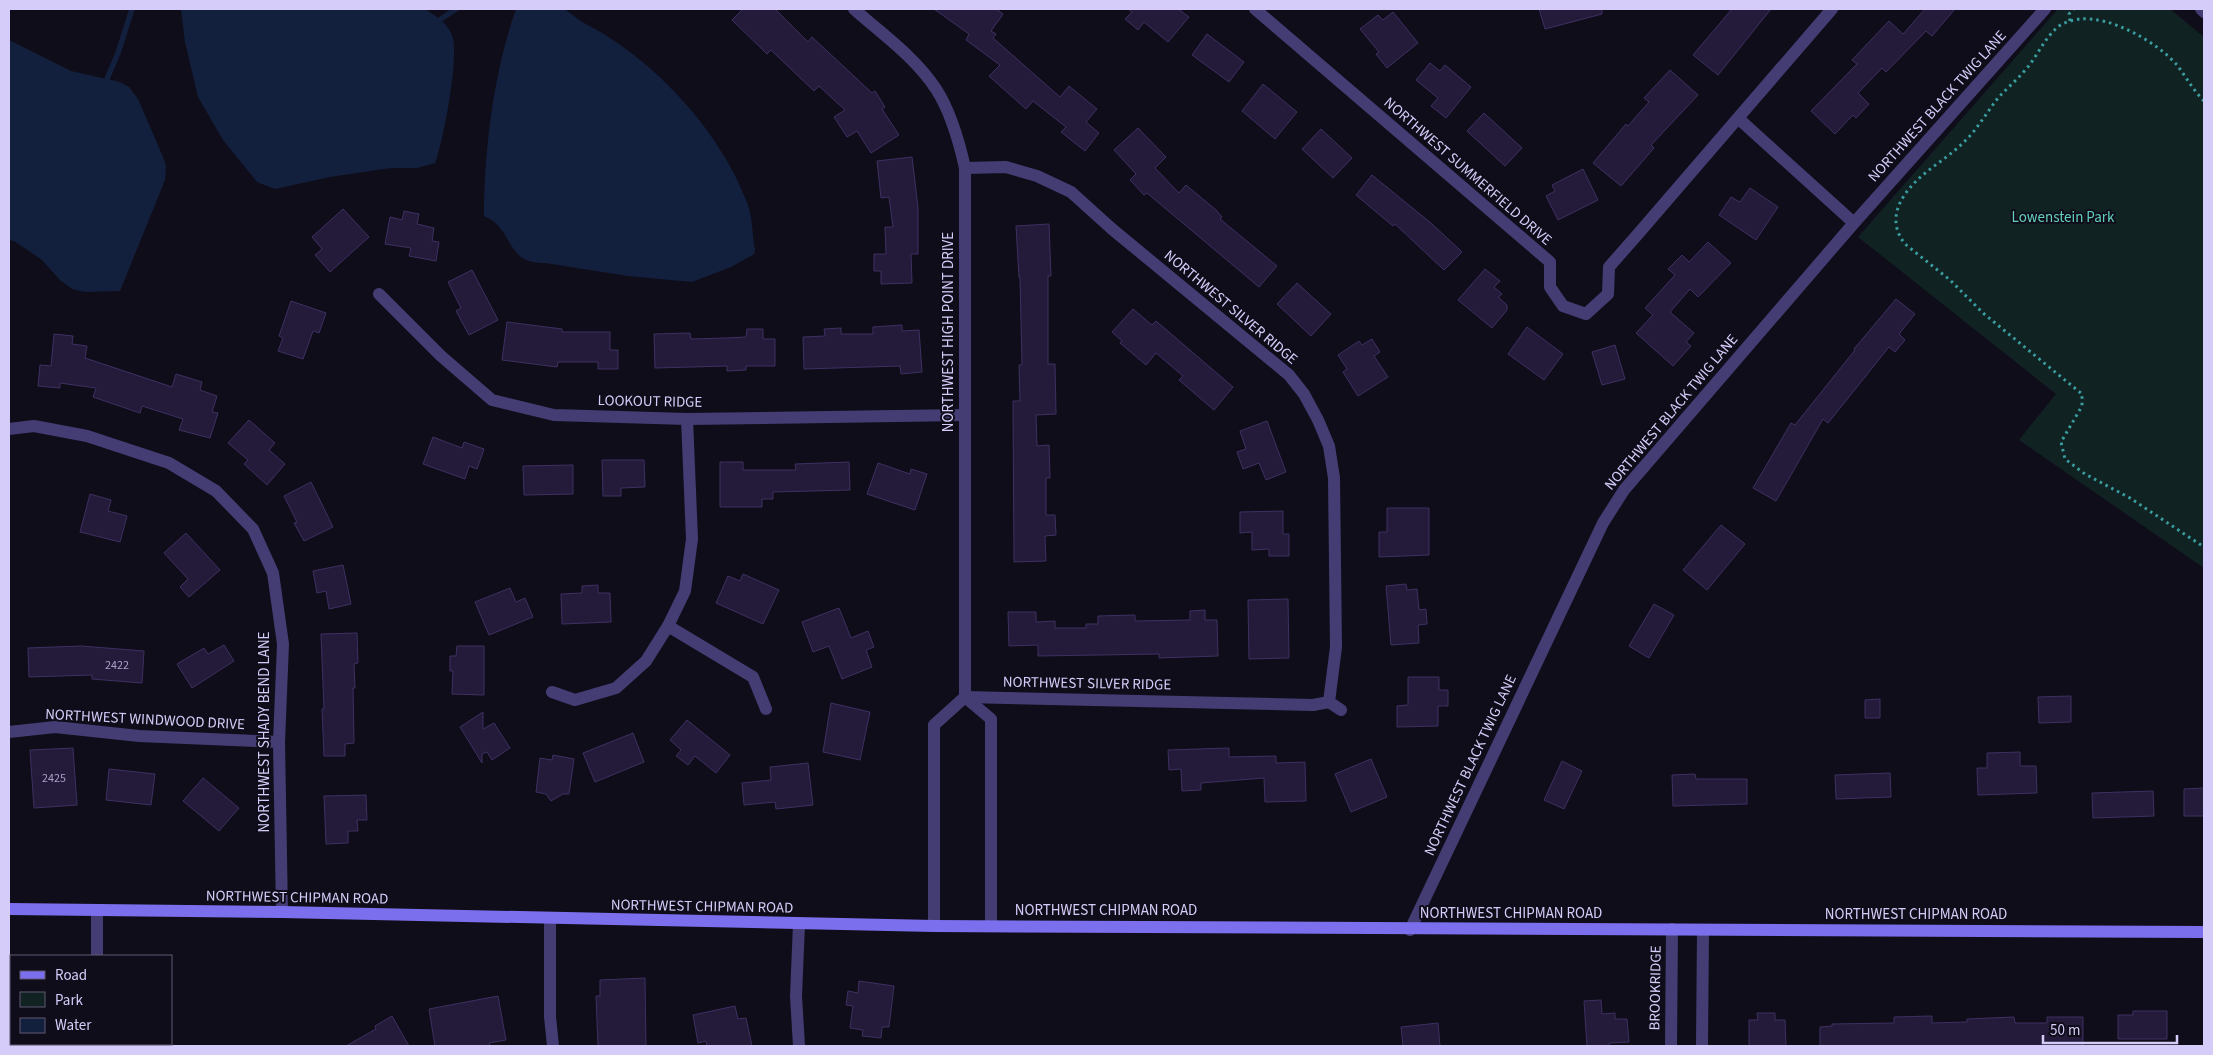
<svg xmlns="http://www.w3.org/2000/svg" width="2213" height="1055" font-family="'Source Sans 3',sans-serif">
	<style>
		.green { fill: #112223 }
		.water { fill: #12203d }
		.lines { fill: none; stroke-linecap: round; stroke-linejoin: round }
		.stream { stroke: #12203d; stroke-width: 5.5 }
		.building { fill: #231b39; stroke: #3e3062 }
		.path { stroke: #3a9d9f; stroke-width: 3; stroke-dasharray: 2.5 4; stroke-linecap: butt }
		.street { stroke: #443d74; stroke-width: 12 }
		.secondary { stroke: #7c6fed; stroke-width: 12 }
		.labels { text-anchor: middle; stroke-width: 4; stroke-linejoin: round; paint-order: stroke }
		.number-label { font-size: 12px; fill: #a8a0c9 }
		.street-label { font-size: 15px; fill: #d5ccf9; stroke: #100d1a }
		.park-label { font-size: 15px; fill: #62cfbc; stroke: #100d1a }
	</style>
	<rect width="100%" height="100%" fill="#100d1a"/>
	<polygon class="green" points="2058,9 2170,9 2204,37 2204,568 2019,440 2056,394 1858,237"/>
	<g class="water">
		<path d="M181 9H425C436 16 447 23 452 35 460 55 443 143 435 163L417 168H391L330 177 275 189 257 182 223 140 198 97 185 42Z"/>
		<path d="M516 9C528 9 551 6 562 9 570 11 576 19 584 23 653 58 721 131 748 205 753 220 752 235 755 250L754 254 731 267 692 282 628 276 545 263C504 264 515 229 484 216 484 150 494 71 516 9Z"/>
		<polygon points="9,40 71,71 120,82 129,87 138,99 163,157 166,166 165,180 120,291 85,292 72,289 60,280 42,260 14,241 9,240"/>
	</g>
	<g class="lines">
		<g class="stream">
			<polyline points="441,19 456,9"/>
			<polyline points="107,79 118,53 132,9"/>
		</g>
	</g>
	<g class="building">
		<polygon points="743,9 775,9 808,42 812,37 872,93 875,91 885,107 882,109 899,135 871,153 857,131 847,137 834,117 845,110 819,86 814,91 771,50 767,54 732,20"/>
		<polygon points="934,9 996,9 1003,14 991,31 996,34 993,38 1060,97 1069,86 1097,109 1086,122 1099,133 1085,151 1061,132 1066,127 1033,101 1026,109 989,76 1000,65 966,40 969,34"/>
		<polygon points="1128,9 1178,9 1189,17 1168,42 1144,22 1138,30 1125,19 1132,12"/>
		<polygon points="1539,9 1602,9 1602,14 1545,29"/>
		<polygon points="1732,9 1771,9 1718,75 1693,55"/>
		<polygon points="1925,9 1955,9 1932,36 1926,31 1886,72 1882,68 1858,93 1869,104 1856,118 1853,115 1835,134 1811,111 1857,64 1852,60 1889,21 1903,34"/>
		<polygon points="1393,12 1418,43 1387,68 1376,54 1379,52 1360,29 1378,15 1383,20"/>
		<polygon points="1207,34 1244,62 1229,82 1192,55"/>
		<polygon points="1430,63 1440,71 1445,65 1471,87 1446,118 1431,106 1438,98 1416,80"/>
		<polygon points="1670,70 1698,95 1651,145 1654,148 1621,186 1593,163 1626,124 1628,126 1649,102 1644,98"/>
		<polygon points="1263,84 1297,112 1275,139 1242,111"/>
		<polygon points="1484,113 1522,148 1505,166 1467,131"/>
		<polygon points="1138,128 1166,157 1155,168 1179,193 1186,185 1216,210 1222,217 1220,219 1277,266 1259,287 1147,193 1144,195 1130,180 1136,174 1114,150"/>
		<polygon points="1321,129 1352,158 1333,178 1302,149"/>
		<polygon points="912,157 918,208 918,254 911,254 912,283 881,284 881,271 874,271 874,254 886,254 885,227 893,227 889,197 881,198 877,161"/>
		<polygon points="1583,169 1598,200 1558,220 1546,196 1555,191 1552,185"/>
		<polygon points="1372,175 1432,224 1462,252 1444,270 1395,224 1393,226 1356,195"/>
		<polygon points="1750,188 1778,207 1756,240 1719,215 1731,197 1740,202"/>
		<polygon points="343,209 369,237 330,272 315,255 322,249 312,237"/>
		<polygon points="404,211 419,214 417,224 434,228 432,241 439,242 436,261 409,256 411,248 385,244 390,217 402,220"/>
		<polygon points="1049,224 1051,276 1048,276 1048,364 1055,364 1056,414 1036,415 1037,446 1049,445 1050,478 1046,478 1046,515 1055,515 1056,535 1045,536 1046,561 1014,562 1013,401 1020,401 1019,365 1022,365 1020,277 1019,277 1016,226"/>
		<polygon points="1708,242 1731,263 1698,297 1690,289 1670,312 1694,333 1686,342 1691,346 1673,366 1636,333 1653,315 1645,308 1675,275 1668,269 1682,255 1689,262"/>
		<polygon points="1485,269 1500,281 1494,287 1502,294 1498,297 1507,305 1507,310 1492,328 1458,300"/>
		<polygon points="472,270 498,320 469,335 456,311 461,308 448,282"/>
		<polygon points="1297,283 1331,314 1311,336 1277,304"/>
		<polygon points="1896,299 1915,314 1899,334 1905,340 1895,352 1889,347 1828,423 1823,419 1776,501 1753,488 1791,423 1795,425 1855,350 1854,349"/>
		<polygon points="291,301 326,313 319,333 313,331 303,359 278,351 283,338 279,336"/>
		<polygon points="1133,309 1152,325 1156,321 1233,387 1214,410 1179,380 1183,376 1156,353 1146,365 1120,343 1122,341 1112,332"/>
		<polygon points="507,322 562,329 562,332 610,332 610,350 618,350 618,369 598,369 598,362 558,362 557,367 502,360"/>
		<polygon points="902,325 902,331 919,330 922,372 901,374 900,366 804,369 803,337 825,336 824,329 841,328 841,334 873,334 873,327"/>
		<polygon points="1527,327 1563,354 1544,380 1508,354"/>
		<polygon points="747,329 763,329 763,339 775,339 775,366 746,366 746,370 727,371 727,366 655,368 654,334 690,333 691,339 726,338 746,337"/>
		<polygon points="54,334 73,336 72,344 87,346 85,358 172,387 176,374 202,382 200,390 217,396 212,412 218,413 210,438 179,430 183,419 142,406 140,413 93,397 96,388 60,383 60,388 38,386 40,365 51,366"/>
		<polygon points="1372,339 1380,352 1374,356 1388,377 1358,396 1343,372 1347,369 1338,355 1359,341 1362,345"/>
		<polygon points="1615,345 1625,379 1602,385 1592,352"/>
		<polygon points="249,420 275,443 269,450 285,464 267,485 244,464 248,460 228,443"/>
		<polygon points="1267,421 1286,472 1266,480 1259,463 1243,469 1237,452 1246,449 1240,431"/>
		<polygon points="433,437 462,448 464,442 484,449 477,469 469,466 465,479 423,464"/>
		<polygon points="602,460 644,460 645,487 621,488 621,496 603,496"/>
		<polygon points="720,462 743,462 743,470 796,470 795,464 849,462 850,490 773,492 773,499 762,499 762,507 720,507"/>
		<polygon points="878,463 910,474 911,469 927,474 915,510 867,494"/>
		<polygon points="573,465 573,494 524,495 523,466"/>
		<polygon points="311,482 333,527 304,541 294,523 297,522 284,496"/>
		<polygon points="90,494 111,500 108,511 127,516 120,542 80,532"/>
		<polygon points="1387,508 1429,508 1429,555 1379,557 1379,532 1387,532"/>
		<polygon points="1283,511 1283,534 1289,534 1289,556 1269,556 1269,549 1252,550 1252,532 1240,533 1240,512"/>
		<polygon points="1721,525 1745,544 1707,590 1683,570"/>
		<polygon points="186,533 220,570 189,597 180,587 188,579 164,553"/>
		<polygon points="343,565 351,604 329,609 326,591 317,593 313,571"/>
		<polygon points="743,574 779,590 763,624 716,603 728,576 740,581"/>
		<polygon points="1406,584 1407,590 1417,589 1419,610 1426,609 1427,624 1418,625 1419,643 1391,645 1386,586"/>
		<polygon points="598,585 598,593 610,593 611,622 562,624 561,594 582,593 582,586"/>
		<polygon points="510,588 516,602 525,598 533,617 489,635 475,602"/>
		<polygon points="1288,599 1289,658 1249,659 1248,600"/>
		<polygon points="1654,604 1674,615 1649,658 1629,646"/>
		<polygon points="839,608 851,638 868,631 874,647 866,650 872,667 842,679 829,646 813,652 802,622"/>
		<polygon points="1205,610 1205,620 1217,620 1218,656 1159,658 1159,654 1038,656 1038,645 1009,646 1008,612 1036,612 1036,622 1055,621 1055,628 1086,628 1086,624 1098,624 1098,616 1135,615 1135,621 1190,620 1190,611"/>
		<polygon points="357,633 358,663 354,664 355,688 353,688 354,743 345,744 345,756 324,756 322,709 324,709 321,634"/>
		<polygon points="224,645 234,661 192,688 177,664 204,648 208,654"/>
		<polygon points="81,646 144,651 142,683 92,679 92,675 29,677 28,648"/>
		<polygon points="457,646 484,646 484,695 452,694 453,671 450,671 450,656 456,656"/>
		<polygon points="1408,677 1439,677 1439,690 1448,690 1448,706 1438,706 1438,726 1397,727 1397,706 1408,705"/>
		<polygon points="2071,696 2071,722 2039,723 2038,697"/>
		<polygon points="1880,699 1880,718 1865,718 1865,700"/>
		<polygon points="831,703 870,712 860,760 823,752"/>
		<polygon points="483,712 483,729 494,723 510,748 492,760 487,752 482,754 482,763 460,727"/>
		<polygon points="687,720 730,755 716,773 695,756 688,765 676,756 681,750 670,740"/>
		<polygon points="633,733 644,762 595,782 583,753"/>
		<polygon points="73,748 77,805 34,808 30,750"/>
		<polygon points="1229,748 1229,757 1276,756 1276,763 1305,762 1306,801 1265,802 1264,778 1201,783 1201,790 1182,791 1181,769 1169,770 1168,750"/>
		<polygon points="2020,752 2020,766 2036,766 2037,793 1978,795 1977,768 1987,768 1987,753"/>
		<polygon points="553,755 574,759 569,794 563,794 551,801 546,794 536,792 540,758 552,760"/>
		<polygon points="1371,759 1387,797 1351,812 1335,774"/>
		<polygon points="1562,761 1582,771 1564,809 1544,800"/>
		<polygon points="808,763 813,805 776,809 775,802 744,805 742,783 771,780 770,767"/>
		<polygon points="109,769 155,774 151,805 106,800"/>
		<polygon points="1890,773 1891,797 1836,799 1835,775"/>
		<polygon points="1695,774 1696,779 1747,779 1747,804 1673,806 1672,775"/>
		<polygon points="203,778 239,808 219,831 183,801"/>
		<polygon points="2204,788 2204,816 2184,816 2184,789"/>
		<polygon points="2153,791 2154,816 2093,818 2092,793"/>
		<polygon points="366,795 367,820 357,820 358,831 348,831 348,843 326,844 324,796"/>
		<polygon points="645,978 646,1046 598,1046 596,996 600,996 600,980"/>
		<polygon points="859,981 894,986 889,1027 882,1027 881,1038 862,1036 863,1030 850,1028 853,1006 846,1005 848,991 858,993"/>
		<polygon points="498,996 506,1040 489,1043 490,1046 435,1046 429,1009"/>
		<polygon points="1601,1000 1602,1014 1615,1013 1615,1019 1627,1019 1629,1042 1609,1043 1609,1046 1587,1046 1584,1001"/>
		<polygon points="735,1006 738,1019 746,1018 752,1046 707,1046 706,1041 698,1043 693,1015"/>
		<polygon points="2133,1011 2167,1011 2167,1039 2118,1039 2118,1015 2133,1015"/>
		<polygon points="1757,1013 1775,1013 1775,1020 1785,1020 1786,1046 1749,1046 1749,1020 1758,1020"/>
		<polygon points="392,1016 409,1046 346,1046 376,1029 375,1026"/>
		<polygon points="1932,1016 1932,1023 1967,1022 1967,1019 2014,1017 2015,1023 2047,1023 2047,1017 2083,1017 2083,1046 1820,1046 1820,1027 1832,1026 1832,1024 1894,1023 1894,1017"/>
		<polygon points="1438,1023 1440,1046 1403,1046 1401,1027"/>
	</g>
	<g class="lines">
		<g class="path">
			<polyline points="2070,21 2069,14 2074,9"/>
			<path d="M2204 101C2193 90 2186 77 2177 65 2157 42 2111 16 2080 19 2073 20 2065 22 2059 26 2045 37 2038 55 2027 68 2018 79 2007 88 1998 98 1987 112 1978 128 1966 140 1946 161 1917 173 1902 199 1893 215 1894 230 1905 244L1950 280 1983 313 2082 394V406L2061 442 2065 459 2085 474 2130 498 2204 547"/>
		</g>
		<g class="street">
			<path d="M854 9C882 34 915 57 936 89 951 112 959 141 965 168V697L934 725V926"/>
			<polyline points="1255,9 1550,262 1550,287 1563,306 1586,314 1608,294 1609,267 1638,234 1832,9"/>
			<polyline points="2201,9 2204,12"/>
			<polyline points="1739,119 1854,223"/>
			<polyline points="965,168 1006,167 1037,176 1071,192 1112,229 1289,375 1304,394 1318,420 1329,446 1334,478 1336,647 1329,702 1341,710"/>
			<polyline points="379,294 441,356 492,400 554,415 687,419 964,415"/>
			<polyline points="9,429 34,426 87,436 169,463 216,491 253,529 273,573 283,644 279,742 282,912"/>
			<polyline points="668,626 753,677 766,709"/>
			<polyline points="552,692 575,700 616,688 646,661 668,626 685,591 692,539 687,419"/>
			<polyline points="965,697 1313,705 1329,702"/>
			<polyline points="965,697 991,719 991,926"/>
			<polyline points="9,732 55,727 139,736 279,742"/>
			<polyline points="550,918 550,1017 553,1046"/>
			<polyline points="799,924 796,996 799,1046"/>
			<polyline points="1410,930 1603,523 1624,490 1854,223 2045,9"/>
			<polyline points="97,956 97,911"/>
			<polyline points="89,1046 90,1044"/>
			<polyline points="1671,1046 1672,929"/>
			<polyline points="1702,1046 1703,930"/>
		</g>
		<polyline class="secondary" points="9,909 282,912 934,926 2204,932"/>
	</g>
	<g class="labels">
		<g class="number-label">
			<text x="117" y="669">2422</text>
			<text x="54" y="782">2425</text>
		</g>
		<g class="street-label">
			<text transform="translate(1937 106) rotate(-48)" y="5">NORTHWEST BLACK TWIG LANE</text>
			<text transform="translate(1468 171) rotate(41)" y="5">NORTHWEST SUMMERFIELD DRIVE</text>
			<text transform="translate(1231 307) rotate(40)" y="5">NORTHWEST SILVER RIDGE</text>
			<text transform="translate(948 332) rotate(-90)" y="5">NORTHWEST HIGH POINT DRIVE</text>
			<text transform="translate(650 401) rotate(1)" y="5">LOOKOUT RIDGE</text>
			<text transform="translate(1671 412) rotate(-50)" y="5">NORTHWEST BLACK TWIG LANE</text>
			<text transform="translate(1087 683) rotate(1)" y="5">NORTHWEST SILVER RIDGE</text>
			<text transform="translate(145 719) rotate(3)" y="5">NORTHWEST WINDWOOD DRIVE</text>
			<text transform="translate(264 732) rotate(-90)" y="5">NORTHWEST SHADY BEND LANE</text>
			<text transform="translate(1470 765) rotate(-65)" y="5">NORTHWEST BLACK TWIG LANE</text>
			<text transform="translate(297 897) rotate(1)" y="5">NORTHWEST CHIPMAN ROAD</text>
			<text transform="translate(702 906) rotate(1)" y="5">NORTHWEST CHIPMAN ROAD</text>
			<text x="1106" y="915">NORTHWEST CHIPMAN ROAD</text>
			<text x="1511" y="918">NORTHWEST CHIPMAN ROAD</text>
			<text x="1916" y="919">NORTHWEST CHIPMAN ROAD</text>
			<text transform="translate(1655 988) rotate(-89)" y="5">BROOKRIDGE</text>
		</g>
		<g class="park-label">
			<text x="2063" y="222">Lowenstein Park</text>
		</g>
	</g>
	<rect width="2213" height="1055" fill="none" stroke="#d5ccf9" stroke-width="20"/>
	<rect x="10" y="955" width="162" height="90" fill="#100d1a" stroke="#5f5973"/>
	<rect x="20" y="971" width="25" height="8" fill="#7c6fed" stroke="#5f5973"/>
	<text x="55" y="980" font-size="15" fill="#d5ccf9">Road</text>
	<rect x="20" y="992" width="25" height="15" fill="#112223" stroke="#5f5973"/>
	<text x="55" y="1005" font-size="15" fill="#d5ccf9">Park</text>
	<rect x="20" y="1018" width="25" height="15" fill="#12203d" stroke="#5f5973"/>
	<text x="55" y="1030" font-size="15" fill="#d5ccf9">Water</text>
	<path d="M2043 1035v8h134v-8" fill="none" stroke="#d5ccf9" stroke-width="2.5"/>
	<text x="2050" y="1035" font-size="15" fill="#d5ccf9" stroke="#100d1a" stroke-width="4" paint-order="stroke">50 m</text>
</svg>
